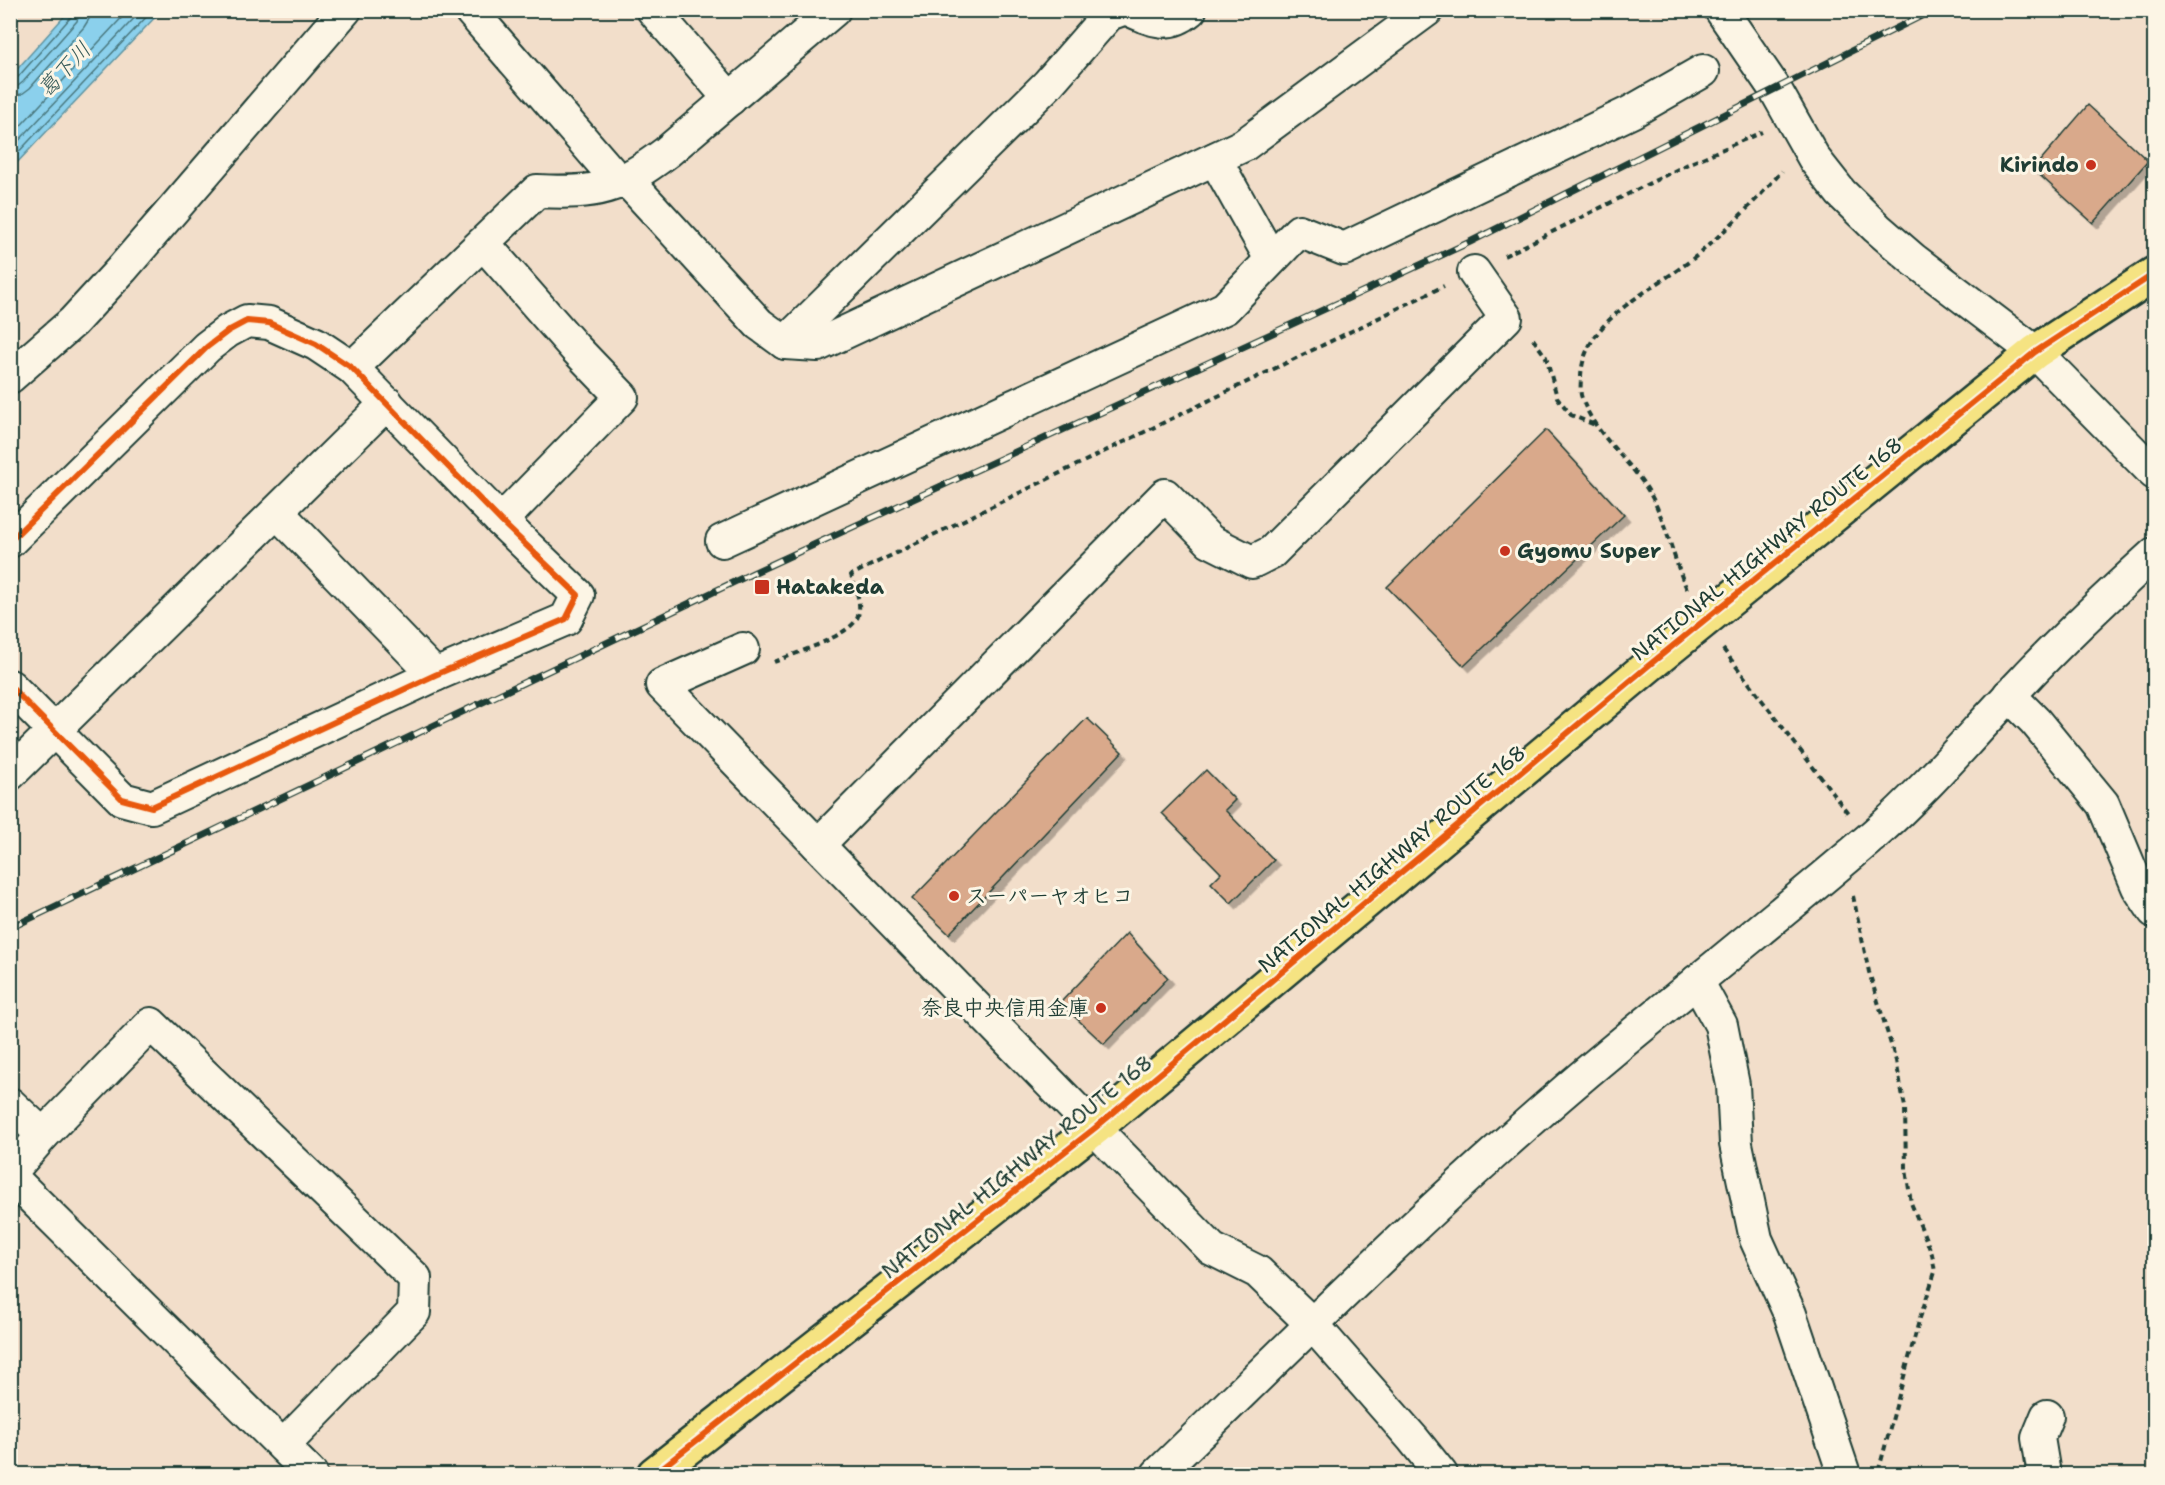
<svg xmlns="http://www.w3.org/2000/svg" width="2165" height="1485" font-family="'Shantell Sans','Klee One',sans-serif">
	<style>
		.water { fill: #8bd0ec; stroke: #6095a2; stroke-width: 1.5 }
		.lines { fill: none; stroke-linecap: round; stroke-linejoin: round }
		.shore { stroke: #4a787e; stroke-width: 1.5 }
		.building { fill: #d9a98b; stroke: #1f3d34; stroke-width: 1.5; filter: url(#shadow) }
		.street-casing { stroke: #1f3d34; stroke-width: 36 }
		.highway-casing { stroke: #1f3d34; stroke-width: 38 }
		.path { stroke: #1f3d34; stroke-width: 4; stroke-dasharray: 6 4.5; stroke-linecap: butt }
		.street { stroke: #fcf5e5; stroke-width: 32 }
		.highway { stroke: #f5e382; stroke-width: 33 }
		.rail-casing { stroke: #1f3d34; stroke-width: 7 }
		.rail { stroke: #fcf5e5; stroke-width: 4.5; stroke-dasharray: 14; stroke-linecap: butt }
		.cycleway-casing { stroke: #fcf5e5; stroke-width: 10 }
		.cycleway { stroke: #e8590c; stroke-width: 6 }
		.poi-dot { fill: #c8321e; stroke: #fcf5e5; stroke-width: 2 }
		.labels { text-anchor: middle; stroke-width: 6; stroke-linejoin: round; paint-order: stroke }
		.poi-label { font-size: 21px; font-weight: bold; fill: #1f3d34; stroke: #fcf5e5; text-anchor: start }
		.street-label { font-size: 21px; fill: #1f3d34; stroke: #fcf5e5 }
		.water-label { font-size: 22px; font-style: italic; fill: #355a59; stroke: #fcf5e5 }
	</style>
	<defs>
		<filter id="shadow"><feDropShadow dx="5.5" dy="5.5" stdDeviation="0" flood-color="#0004"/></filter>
	</defs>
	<rect width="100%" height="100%" fill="#f2deca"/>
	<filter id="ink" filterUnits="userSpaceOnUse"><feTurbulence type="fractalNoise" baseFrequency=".0167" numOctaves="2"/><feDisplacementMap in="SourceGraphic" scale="12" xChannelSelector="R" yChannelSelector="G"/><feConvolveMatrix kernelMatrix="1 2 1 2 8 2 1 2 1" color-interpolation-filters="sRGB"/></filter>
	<g filter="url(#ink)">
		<polygon class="water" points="69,11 161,11 11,169 11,76"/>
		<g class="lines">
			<g class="shore">
				<polyline points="10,79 18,77 71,17 73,10"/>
				<polyline points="10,87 18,86 23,82 77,21 80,10"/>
				<polyline points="10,96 22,94 30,88 84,27 89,19 89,10"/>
				<polyline points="10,137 129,10"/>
				<polyline points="10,150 142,10"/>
				<polyline points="10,161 153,10"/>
			</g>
		</g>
		<g class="building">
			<polygon points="2088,105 2148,161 2093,223 2033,169"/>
			<polygon points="1546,430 1624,515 1464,666 1387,587"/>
			<polygon points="1087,718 1122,752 949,934 912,899"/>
			<polygon points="1206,770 1235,800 1225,810 1274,860 1231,903 1211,883 1221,873 1162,813"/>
			<polygon points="1127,933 1168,978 1104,1044 1060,1003"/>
		</g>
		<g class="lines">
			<defs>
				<g id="street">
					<polyline points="470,10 620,183"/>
					<polyline points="653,10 730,99"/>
					<path d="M1130 10C1152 20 1169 28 1190 10"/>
					<polyline points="1721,10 1775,89 1815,160 1841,193 1877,228 1914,260 2035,352 2154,473"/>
					<polyline points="1215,159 1271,259"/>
					<polyline points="627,180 759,324 785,343 818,345 1244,145 1427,10"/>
					<polyline points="483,243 575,348 622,397 501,521"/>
					<polyline points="785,343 1047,85 1109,14 1120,10"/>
					<path d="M352 368 537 191C598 194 618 189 667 152L834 10"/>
					<polyline points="10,377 73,322 122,269 345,10"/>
					<polyline points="277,512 435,675"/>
					<polyline points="10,541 207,347 228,331 247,321 269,323 316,344 352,368 501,521 578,595 566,619 435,675 152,807 122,799 10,686"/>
					<polyline points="722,541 1225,308 1299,231 1344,249 1631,112 1703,71"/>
					<polyline points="743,649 662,685 1212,1249 1258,1272 1313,1325 1413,1439 1441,1474"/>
					<polyline points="2009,695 2035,721 2103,804 2138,887 2154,911"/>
					<polyline points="10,774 387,403"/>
					<polyline points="818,845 1165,495 1210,541 1252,562 1272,552 1506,318 1474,272"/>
					<polyline points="1697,981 1721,1025 1733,1085 1736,1144 1756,1239 1790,1314 1844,1474"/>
					<polyline points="10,1104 43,1135"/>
					<polyline points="10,1173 43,1135 151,1024 415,1278 414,1312 283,1446"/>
					<polyline points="10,1176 311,1474"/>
					<path d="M1158 1474C1274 1362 1388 1247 1509 1140 1627 1034 1754 938 1875 834 1928 788 1974 732 2022 682 2064 637 2109 595 2154 554"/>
					<polyline points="2044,1474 2038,1438 2047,1416"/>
				</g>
				<polyline id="highway" points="654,1474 1095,1128 1648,666 2035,352 2154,274"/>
			</defs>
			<use href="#street" class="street-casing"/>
			<use href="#highway" class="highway-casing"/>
			<g class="path">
				<polyline points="1504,256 1686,165 1762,132"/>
				<polyline points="1533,339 1546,357 1557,397 1571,415 1595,425"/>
				<path d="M1687 589C1671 555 1666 516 1644 484 1623 454 1592 431 1581 395 1580 389 1581 382 1581 376 1584 315 1662 287 1701 252 1729 227 1757 200 1782 171"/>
				<polyline points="1723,649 1848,813"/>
				<path d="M774 662C793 654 853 635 858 616 862 602 855 588 851 575L1444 286"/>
				<polyline points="1853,896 1869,972 1896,1061 1905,1107 1906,1169 1911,1203 1932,1254 1935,1272 1919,1321 1879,1469"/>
			</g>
			<use href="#street" class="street"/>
			<use href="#highway" class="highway"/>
			<defs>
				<polyline id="rail" points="10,928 755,572 1470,242 1933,10"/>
			</defs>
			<use href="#rail" class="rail-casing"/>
			<use href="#rail" class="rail"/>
			<defs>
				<g id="cycleway">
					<polyline points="10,541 207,347 228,331 247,321 269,323 316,344 352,368 501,521 578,595 566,619 435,675 152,807 122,799 10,686"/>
					<polyline points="654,1474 1095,1128 1648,666 2035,352 2154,274"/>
				</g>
			</defs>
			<use href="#cycleway" class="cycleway-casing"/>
			<use href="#cycleway" class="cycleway"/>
		</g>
	</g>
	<g class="poi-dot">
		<circle cx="2091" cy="165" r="6"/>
		<circle cx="1505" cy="551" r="6"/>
		<rect x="754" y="579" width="16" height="16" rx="3"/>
		<circle cx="954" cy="896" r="6"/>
		<circle cx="1101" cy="1008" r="6"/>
	</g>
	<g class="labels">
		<g class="poi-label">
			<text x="2079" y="172" text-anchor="end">Kirindo</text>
			<text x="1517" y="558">Gyomu Super</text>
			<text x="776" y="594">Hatakeda</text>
			<text x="966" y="903">スーパーヤオヒコ</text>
			<text x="1089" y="1015" text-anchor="end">奈良中央信用金庫</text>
		</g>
		<g class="street-label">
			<text transform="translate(1767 549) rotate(-39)" y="7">NATIONAL HIGHWAY ROUTE 168</text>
			<text transform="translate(1392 859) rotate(-40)" y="7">NATIONAL HIGHWAY ROUTE 168</text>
			<text transform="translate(1017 1167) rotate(-39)" y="7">NATIONAL HIGHWAY ROUTE 168</text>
		</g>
		<g class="water-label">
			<text transform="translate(64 69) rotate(-47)" y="8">葛下川</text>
		</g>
	</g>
	<rect width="2165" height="1485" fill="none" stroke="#fcf5e5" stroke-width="36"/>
	<rect x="18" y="18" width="2129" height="1449" fill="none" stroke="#1f3d34" stroke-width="2" filter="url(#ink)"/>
</svg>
